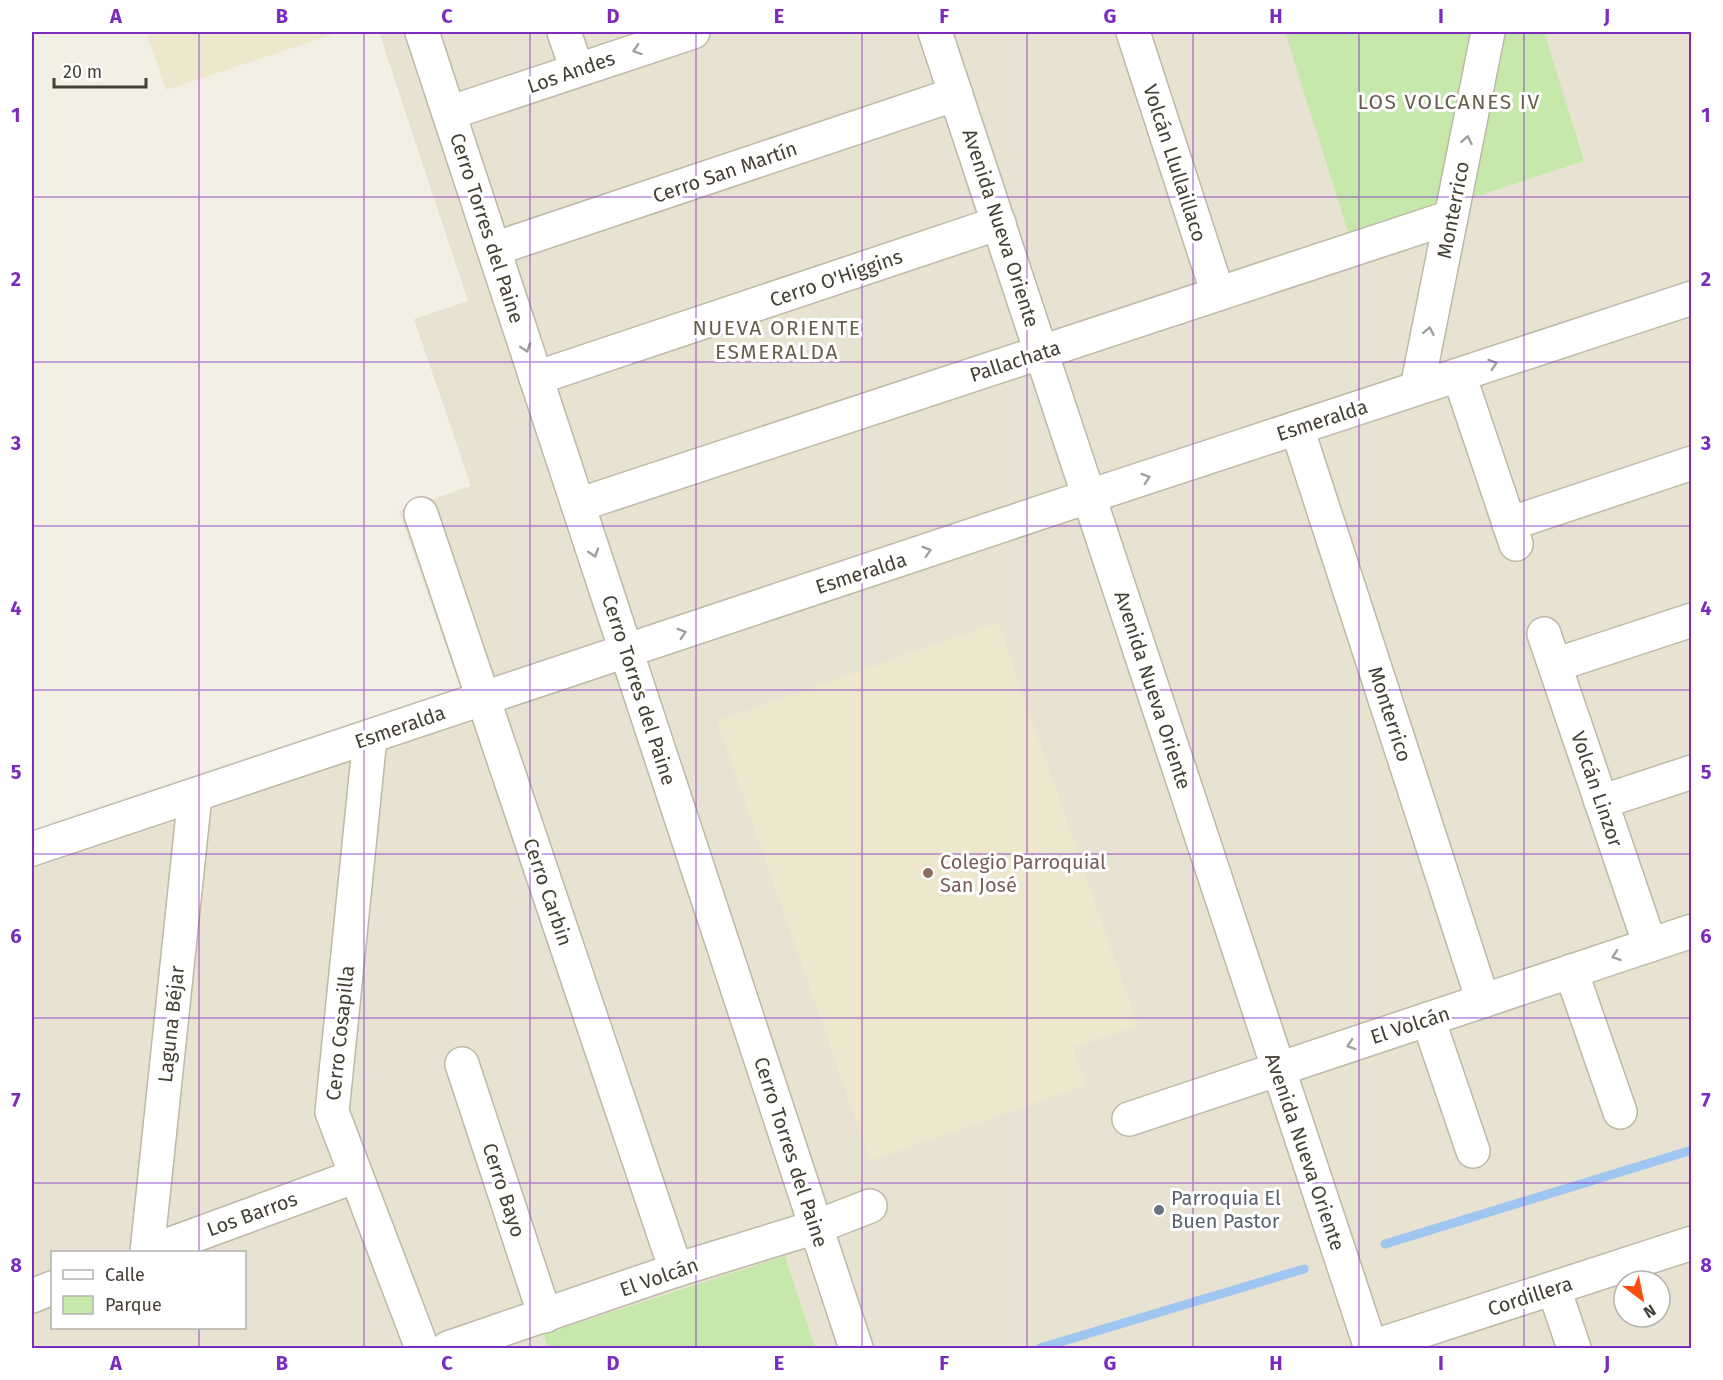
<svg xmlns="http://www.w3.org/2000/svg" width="1723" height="1380" font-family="'Fira Sans',sans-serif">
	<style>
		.residential { fill: #e7e2d2; fill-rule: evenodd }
		.education { fill: #ece7cd }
		.green { fill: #c6e8ab }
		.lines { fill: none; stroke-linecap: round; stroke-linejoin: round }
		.stream { stroke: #9ec6f1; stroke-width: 9 }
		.minor-casing { stroke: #beb8a7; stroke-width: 36 }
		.minor { stroke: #fff; stroke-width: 33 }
		.oneway { stroke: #a2a09a }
		.grid { fill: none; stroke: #7b2cbf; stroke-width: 1.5; stroke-opacity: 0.55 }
		.education-dot { fill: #8d6e63; stroke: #fff; stroke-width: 2 }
		.worship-dot { fill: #6b7280; stroke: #fff; stroke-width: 2 }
		.labels { text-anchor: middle; stroke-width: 6; stroke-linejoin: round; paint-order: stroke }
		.street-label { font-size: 20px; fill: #454034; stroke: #fff }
		.education-label { font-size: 20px; fill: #785e54; stroke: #fff; text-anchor: start }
		.worship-label { font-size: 20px; fill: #5b616d; stroke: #fff; text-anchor: start }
		.neighbourhood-label { font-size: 21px; letter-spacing: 1.5px; fill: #685f4b; stroke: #fff }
		.neatline { fill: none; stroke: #7b2cbf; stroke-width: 2 }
		.grid-label { font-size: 20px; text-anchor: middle; font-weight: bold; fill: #7b2cbf }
	</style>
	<rect width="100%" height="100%" fill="#f2f0e4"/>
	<path class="residential" d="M379 32H1691V1348H32V837L463 696 399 511 471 486 414 319 468 301ZM52 1252H244V1328H52ZM1624 1281H1660V1317H1624Z"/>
	<g class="education">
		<polygon points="146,32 340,32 166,90"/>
		<polygon points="998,622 1138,1026 1073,1048 1086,1085 870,1161 717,721"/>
	</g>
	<g class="green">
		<polygon points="1285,32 1544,32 1584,161 1350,238"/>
		<polygon points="785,1256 815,1348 548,1348 544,1334"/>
	</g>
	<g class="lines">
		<g class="stream">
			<polyline points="1385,1244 1692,1150"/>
			<polyline points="1040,1348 1304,1269"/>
		</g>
		<defs>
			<g id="minor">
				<polyline points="422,32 856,1348"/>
				<polyline points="564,32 577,70"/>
				<polyline points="935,32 1371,1348"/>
				<polyline points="1133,32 1218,294"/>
				<polyline points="449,113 693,32"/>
				<polyline points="494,249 956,94"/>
				<polyline points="1459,375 1516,544"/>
				<polyline points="536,378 999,223"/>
				<polyline points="1417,388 1488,32"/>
				<polyline points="1297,428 1483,1001"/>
				<polyline points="578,505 1451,217"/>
				<polyline points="421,514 676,1270"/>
				<polyline points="1509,524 1692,463"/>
				<polyline points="1544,634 1650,945"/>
				<polyline points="1555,665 1692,620"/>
				<polyline points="370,737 332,1112 422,1348"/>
				<polyline points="1601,802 1692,772"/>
				<polyline points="32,849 1090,496 1692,298"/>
				<polyline points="1571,971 1620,1112"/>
				<polyline points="1428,1019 1473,1151"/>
				<polyline points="462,1064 545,1316"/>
				<polyline points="1129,1119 1692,931"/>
				<polyline points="147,1252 195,795"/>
				<polyline points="149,1252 356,1176"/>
				<polyline points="1554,1289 1574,1348"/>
				<polyline points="32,1296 52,1288"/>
				<polyline points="448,1348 676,1270 816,1227 870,1206"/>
				<polyline points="1369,1348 1692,1243"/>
			</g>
		</defs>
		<use href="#minor" class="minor-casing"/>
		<use href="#minor" class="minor"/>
	</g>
	<defs><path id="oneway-chevron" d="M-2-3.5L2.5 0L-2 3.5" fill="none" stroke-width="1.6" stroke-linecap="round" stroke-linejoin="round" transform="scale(1.5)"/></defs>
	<g class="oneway">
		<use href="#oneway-chevron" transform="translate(637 50) rotate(162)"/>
		<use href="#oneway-chevron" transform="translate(1467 140) rotate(-79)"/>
		<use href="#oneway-chevron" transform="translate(1429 331) rotate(-79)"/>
		<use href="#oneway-chevron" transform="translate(526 348) rotate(72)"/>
		<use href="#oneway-chevron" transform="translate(1493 364) rotate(-18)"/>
		<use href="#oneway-chevron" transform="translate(1146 478) rotate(-18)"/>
		<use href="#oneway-chevron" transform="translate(927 551) rotate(-18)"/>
		<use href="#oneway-chevron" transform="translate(594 553) rotate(72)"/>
		<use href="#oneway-chevron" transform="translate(682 633) rotate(-18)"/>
		<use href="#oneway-chevron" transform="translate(1616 956) rotate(161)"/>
		<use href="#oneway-chevron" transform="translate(1351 1045) rotate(162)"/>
	</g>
	<path class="grid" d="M199 32V1252M364 32V1348M530 32V1348M696 32V1348M862 32V1348M1027 32V1348M1193 32V1348M1359 32V1348M1524 32V1348M32 197H1692M32 362H1692M32 526H1692M32 690H1692M32 854H1692M32 1018H1692M32 1183H1692M199 1328V1348"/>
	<circle class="education-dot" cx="928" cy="873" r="6"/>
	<circle class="worship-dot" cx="1159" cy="1210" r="6"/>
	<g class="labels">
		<g class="street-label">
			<text transform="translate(571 72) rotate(-19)" y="7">Los Andes</text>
			<text transform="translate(1175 163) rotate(72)" y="7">Volcán Llullaillaco</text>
			<text transform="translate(725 172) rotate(-19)" y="7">Cerro San Martín</text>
			<text transform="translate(1453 210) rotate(-79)" y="7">Monterrico</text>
			<text transform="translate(487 228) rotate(72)" y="7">Cerro Torres del Paine</text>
			<text transform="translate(1001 228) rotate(72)" y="7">Avenida Nueva Oriente</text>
			<text transform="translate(836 278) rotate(-19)" y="7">Cerro O'Higgins</text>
			<text transform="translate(1015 361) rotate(-18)" y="7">Pallachata</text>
			<text transform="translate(1322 420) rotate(-18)" y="7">Esmeralda</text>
			<text transform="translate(861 573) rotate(-18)" y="7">Esmeralda</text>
			<text transform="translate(639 690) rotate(72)" y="7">Cerro Torres del Paine</text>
			<text transform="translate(1153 690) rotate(72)" y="7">Avenida Nueva Oriente</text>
			<text transform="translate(1390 714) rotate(72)" y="7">Monterrico</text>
			<text transform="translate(400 727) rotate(-19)" y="7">Esmeralda</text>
			<text transform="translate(1597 789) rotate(71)" y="7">Volcán Linzor</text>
			<text transform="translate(548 892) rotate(71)" y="7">Cerro Carbin</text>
			<text transform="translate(171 1024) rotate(-84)" y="7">Laguna Béjar</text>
			<text transform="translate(1410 1025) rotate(-18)" y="7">El Volcán</text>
			<text transform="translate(340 1033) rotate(-84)" y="7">Cerro Cosapilla</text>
			<text transform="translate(791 1152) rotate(72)" y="7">Cerro Torres del Paine</text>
			<text transform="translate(1305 1152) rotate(71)" y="7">Avenida Nueva Oriente</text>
			<text transform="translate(504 1190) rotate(72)" y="7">Cerro Bayo</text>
			<text transform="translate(252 1214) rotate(-20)" y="7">Los Barros</text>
			<text transform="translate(659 1277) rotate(-19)" y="7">El Volcán</text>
			<text transform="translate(1530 1296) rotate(-18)" y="7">Cordillera</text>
		</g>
		<g class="education-label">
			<text x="940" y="869">Colegio Parroquial<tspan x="940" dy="23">San José</tspan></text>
		</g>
		<g class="worship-label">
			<text x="1171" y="1205">Parroquia El<tspan x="1171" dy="23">Buen Pastor</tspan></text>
		</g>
		<g class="neighbourhood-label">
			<text x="1449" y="109">LOS VOLCANES IV</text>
			<text x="777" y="335">NUEVA ORIENTE<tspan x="777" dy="24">ESMERALDA</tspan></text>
		</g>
	</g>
	<rect width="1723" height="1380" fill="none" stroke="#ffffff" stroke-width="66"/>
	<rect x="51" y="1251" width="195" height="78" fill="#ffffff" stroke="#b5b3ae" stroke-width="1.5"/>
	<rect x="63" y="1270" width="30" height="9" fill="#ffffff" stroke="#b5b3ae" stroke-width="1.5"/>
	<text x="105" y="1281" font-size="18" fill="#454034">Calle</text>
	<rect x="63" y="1296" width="30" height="18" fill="#c6e8ab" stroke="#b5b3ae" stroke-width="1.5"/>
	<text x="105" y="1311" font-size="18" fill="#454034">Parque</text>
	<g transform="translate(1642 1299) rotate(148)"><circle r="28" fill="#ffffff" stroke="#b5b3ae" stroke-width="1.5"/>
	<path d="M0-4.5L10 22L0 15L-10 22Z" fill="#fe4e0f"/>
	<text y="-9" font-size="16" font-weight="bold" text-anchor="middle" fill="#454034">N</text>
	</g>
	<path d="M54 78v9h92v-9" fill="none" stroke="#454034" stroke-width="3"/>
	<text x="63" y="78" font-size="18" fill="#454034" stroke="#ffffff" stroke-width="4.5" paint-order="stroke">20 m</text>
	<rect x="33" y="33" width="1657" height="1314" class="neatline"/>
	<g class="grid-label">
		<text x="116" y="23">A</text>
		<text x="282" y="23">B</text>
		<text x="447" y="23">C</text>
		<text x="613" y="23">D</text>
		<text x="779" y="23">E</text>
		<text x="944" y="23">F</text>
		<text x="1110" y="23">G</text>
		<text x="1276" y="23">H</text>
		<text x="1441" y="23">I</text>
		<text x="1607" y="23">J</text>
		<text x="16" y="122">1</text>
		<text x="1706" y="122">1</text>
		<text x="16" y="286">2</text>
		<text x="1706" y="286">2</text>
		<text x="16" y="450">3</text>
		<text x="1706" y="450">3</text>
		<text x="16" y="615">4</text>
		<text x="1706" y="615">4</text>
		<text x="16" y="779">5</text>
		<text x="1706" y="779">5</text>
		<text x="16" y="943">6</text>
		<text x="1706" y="943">6</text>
		<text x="16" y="1107">7</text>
		<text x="1706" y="1107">7</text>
		<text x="16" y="1272">8</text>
		<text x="1706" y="1272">8</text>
		<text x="116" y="1370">A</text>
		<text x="282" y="1370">B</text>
		<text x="447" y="1370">C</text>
		<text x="613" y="1370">D</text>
		<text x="779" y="1370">E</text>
		<text x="944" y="1370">F</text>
		<text x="1110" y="1370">G</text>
		<text x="1276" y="1370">H</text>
		<text x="1441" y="1370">I</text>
		<text x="1607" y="1370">J</text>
	</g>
</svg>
